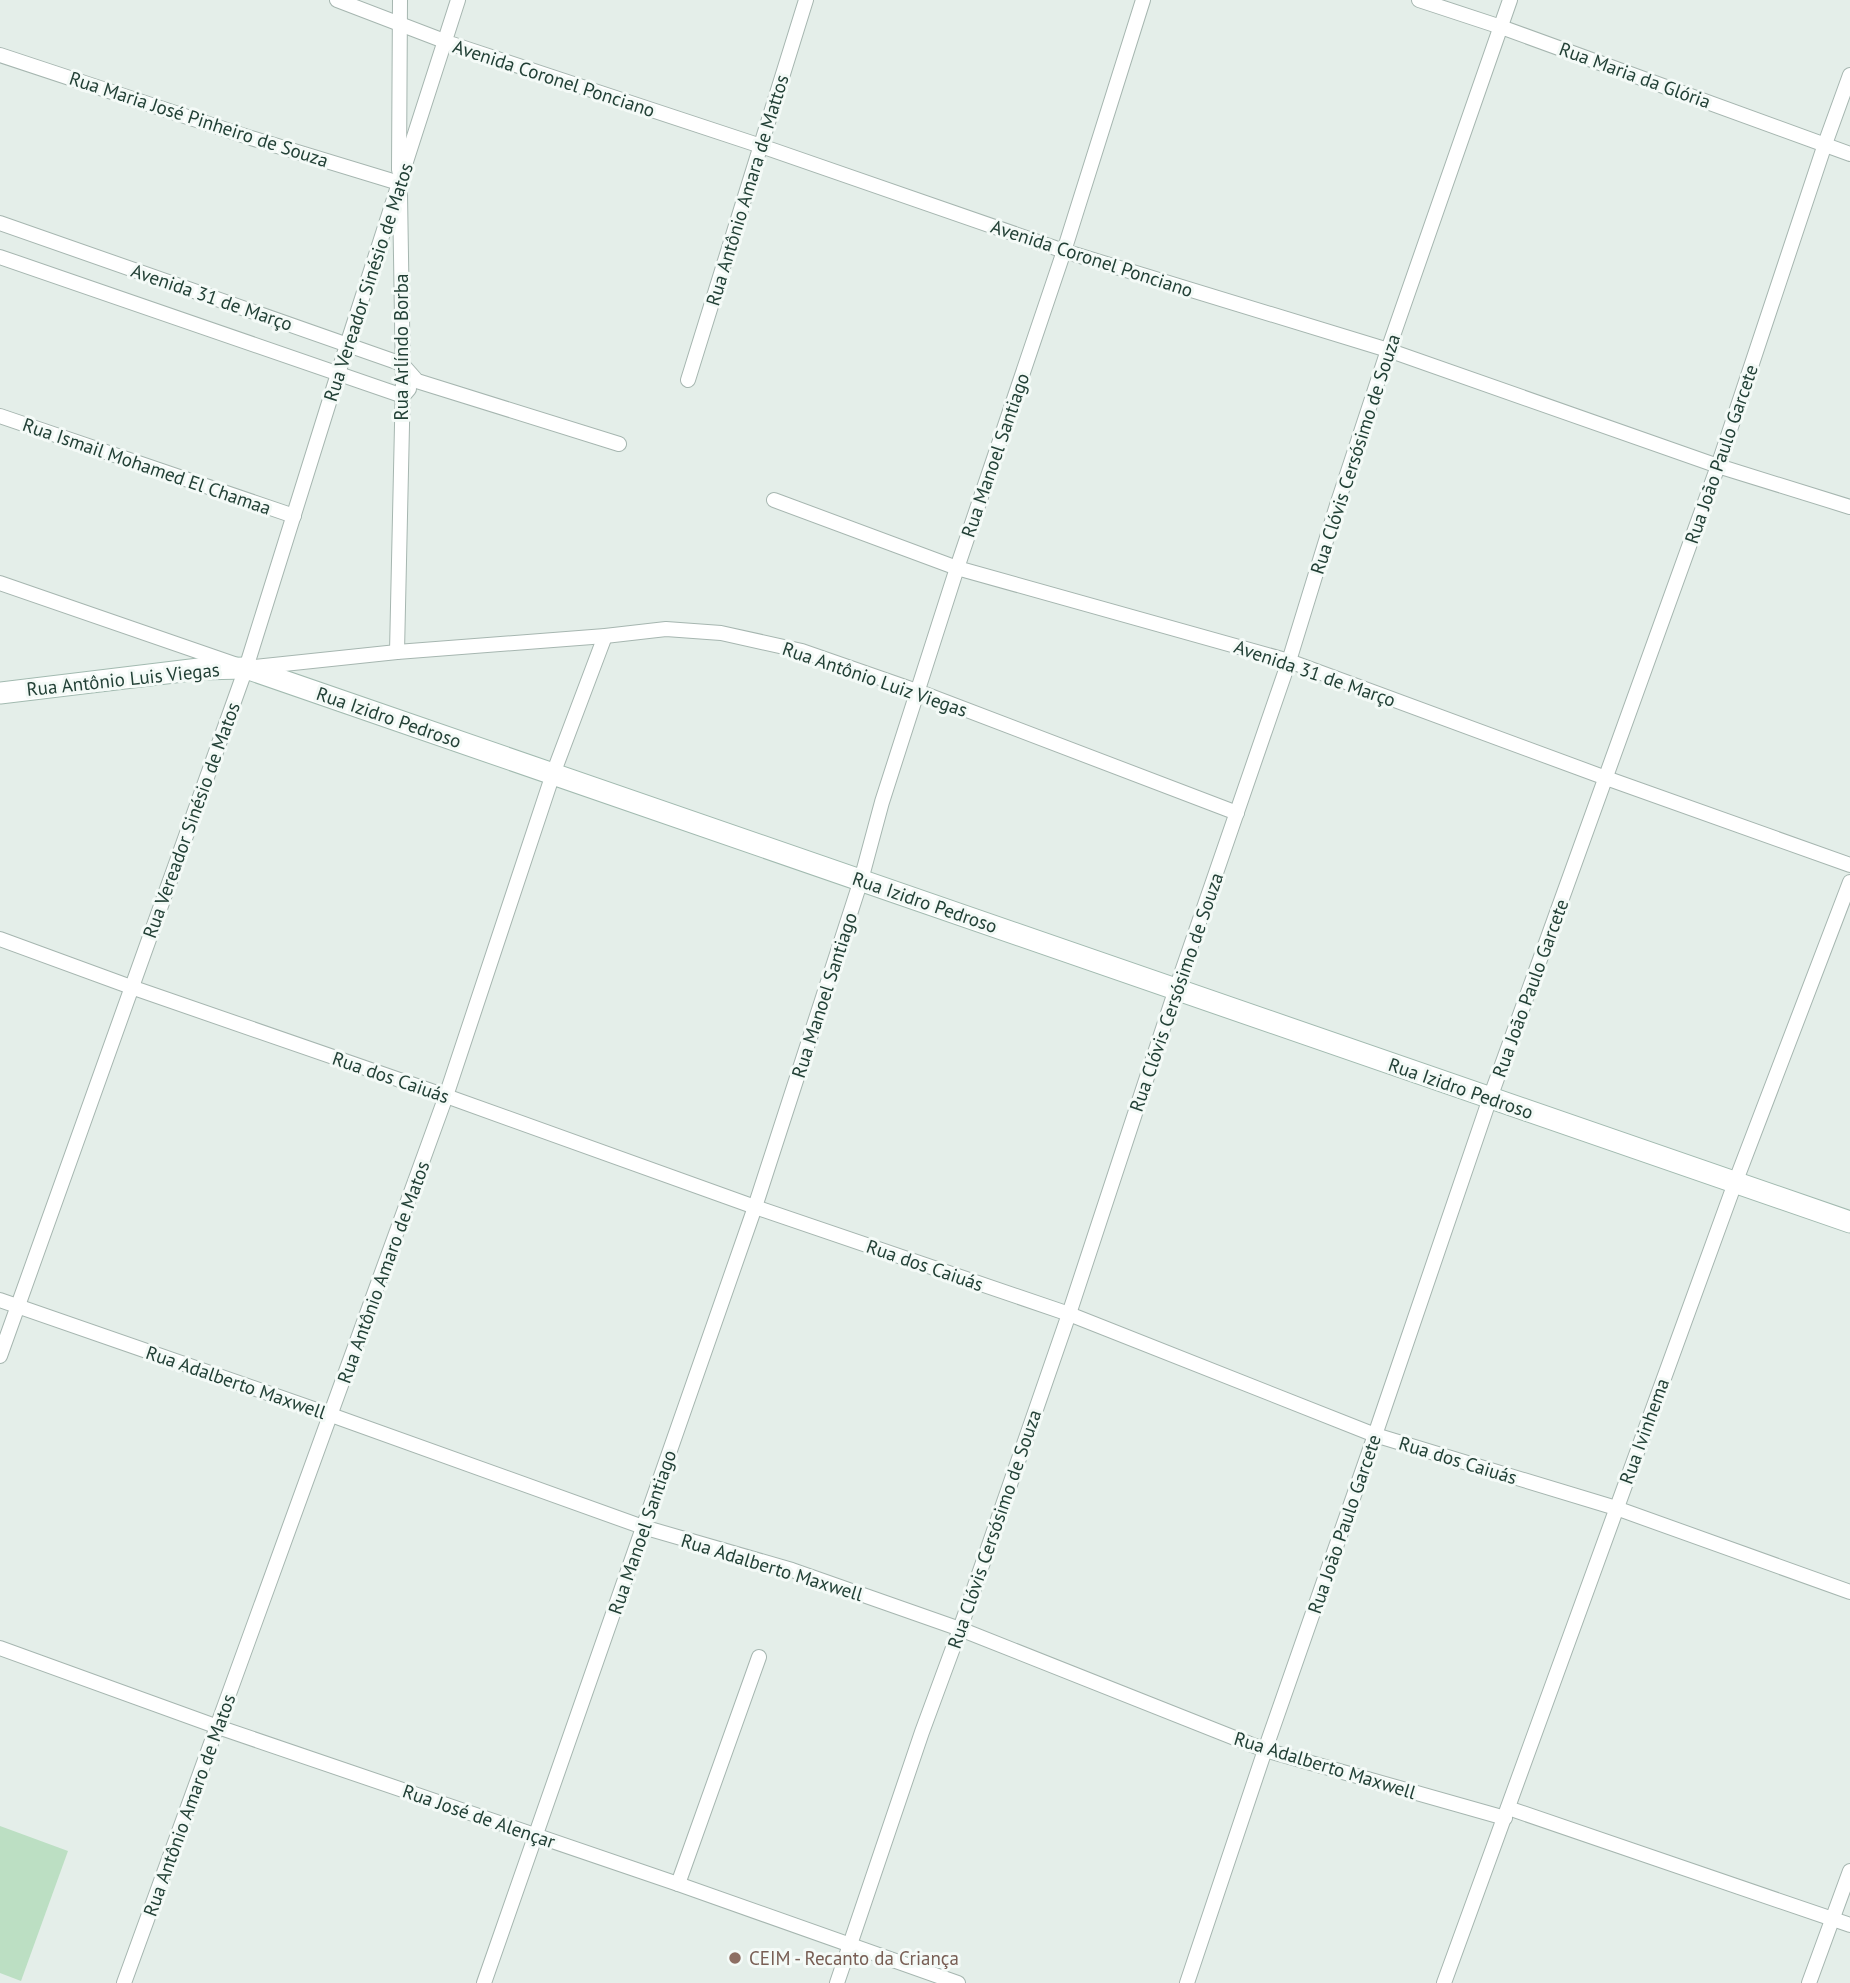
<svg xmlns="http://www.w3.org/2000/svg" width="1850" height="1983" font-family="'PT Sans',sans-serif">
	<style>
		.pitch { fill: #bcdfc3 }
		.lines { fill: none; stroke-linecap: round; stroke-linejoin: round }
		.street-casing { stroke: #a6b6b0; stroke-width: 16 }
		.secondary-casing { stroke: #a2bab0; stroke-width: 23 }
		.street { stroke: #fff; stroke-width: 14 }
		.secondary { stroke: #fff; stroke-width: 21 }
		.education-dot { fill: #8d6e63; stroke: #f4faf7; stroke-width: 2.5 }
		.labels { text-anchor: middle; stroke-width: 6; stroke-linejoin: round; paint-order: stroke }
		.street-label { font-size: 19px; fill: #224036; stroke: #f4faf7 }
		.education-label { font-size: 19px; fill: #785e54; stroke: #f4faf7; text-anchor: start }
	</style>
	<rect width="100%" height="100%" fill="#e4eee9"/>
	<polygon class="pitch" points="0,1826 68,1851 21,1981 0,1973"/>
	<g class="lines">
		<defs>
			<g id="street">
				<polyline points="337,0 452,44 761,146 1064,251 1388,350 1718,466 1850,507"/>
				<polyline points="1419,0 1501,27 1850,154"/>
				<polyline points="0,55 251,138 399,183"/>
				<polyline points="399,170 400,0"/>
				<polyline points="0,223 402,364 417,381 619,444"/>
				<polyline points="0,257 403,396 409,389"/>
				<polyline points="688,380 806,0"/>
				<polyline points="0,416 294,516"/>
				<polyline points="774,500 957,568 1289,661 1606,778 1850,865"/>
				<polyline points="0,583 246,668 397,652 605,636 666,629 721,633 802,651 917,691 1237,813"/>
				<polyline points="397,652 403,380 400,194"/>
				<polyline points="0,939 131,987 446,1096 755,1207 1069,1314 1375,1435 1616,1508 1850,1592"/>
				<polyline points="0,1300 331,1415 643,1527 792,1570 960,1629 1265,1750 1505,1818"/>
				<polyline points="0,1356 246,668 347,345 458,0"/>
				<polyline points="0,1648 218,1727 678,1884 958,1983"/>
				<polyline points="1508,1808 1850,1925"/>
				<polyline points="678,1884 759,1657"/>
				<polyline points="124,1983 446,1096 553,774 605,636"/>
				<polyline points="484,1983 755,1207 861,880 882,802 957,568 1064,251 1143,0"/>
				<polyline points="837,1983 922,1732 960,1629 1069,1314 1176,989 1289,661 1337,505 1388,350 1510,0"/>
				<polyline points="1187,1983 1265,1750 1375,1435 1490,1098 1718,466 1825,144 1850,75"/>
				<polyline points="1444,1983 1735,1183 1850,882"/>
				<polyline points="1809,1983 1850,1871"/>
			</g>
			<polyline id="secondary" points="0,693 199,669 246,668 1850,1222"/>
		</defs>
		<use href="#street" class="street-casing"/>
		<use href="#secondary" class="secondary-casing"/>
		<use href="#street" class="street"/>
		<use href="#secondary" class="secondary"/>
	</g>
	<circle class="education-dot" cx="735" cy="1958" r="7"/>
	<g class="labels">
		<g class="street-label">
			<text transform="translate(1635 75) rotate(20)" y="7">Rua Maria da Glória</text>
			<text transform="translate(554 78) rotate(18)" y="7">Avenida Coronel Ponciano</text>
			<text transform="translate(199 119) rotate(18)" y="7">Rua Maria José Pinheiro de Souza</text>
			<text transform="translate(747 190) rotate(-73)" y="7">Rua Antônio Amara de Mattos</text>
			<text transform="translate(1092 258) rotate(18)" y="7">Avenida Coronel Ponciano</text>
			<text transform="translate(368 282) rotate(-72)" y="7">Rua Vereador Sinésio de Matos</text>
			<text transform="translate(212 297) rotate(19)" y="7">Avenida 31 de Março</text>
			<text transform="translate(401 347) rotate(-90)" y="7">Rua Arlíndo Borba</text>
			<text transform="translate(1355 454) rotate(-72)" y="7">Rua Clóvis Cersósimo de Souza</text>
			<text transform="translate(1721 454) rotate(-71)" y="7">Rua João Paulo Garcete</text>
			<text transform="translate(995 455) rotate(-71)" y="7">Rua Manoel Santiago</text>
			<text transform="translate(147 466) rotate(19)" y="7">Rua Ismail Mohamed El Chamaa</text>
			<text transform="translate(1315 673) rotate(19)" y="7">Avenida 31 de Março</text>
			<text transform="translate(123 679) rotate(-6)" y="7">Rua Antônio Luis Viegas</text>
			<text transform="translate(875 679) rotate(19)" y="7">Rua Antônio Luiz Viegas</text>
			<text transform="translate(389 717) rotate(19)" y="7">Rua Izidro Pedroso</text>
			<text transform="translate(191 820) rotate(-70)" y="7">Rua Vereador Sinésio de Matos</text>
			<text transform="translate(925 902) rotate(19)" y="7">Rua Izidro Pedroso</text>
			<text transform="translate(1530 988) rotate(-70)" y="7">Rua João Paulo Garcete</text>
			<text transform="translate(1176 992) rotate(-71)" y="7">Rua Clóvis Cersósimo de Souza</text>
			<text transform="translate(824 995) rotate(-72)" y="7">Rua Manoel Santiago</text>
			<text transform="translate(391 1077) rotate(19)" y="7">Rua dos Caiuás</text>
			<text transform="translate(1461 1088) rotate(19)" y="7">Rua Izidro Pedroso</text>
			<text transform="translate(925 1265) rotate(19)" y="7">Rua dos Caiuás</text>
			<text transform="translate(383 1272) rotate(-70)" y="7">Rua Antônio Amaro de Matos</text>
			<text transform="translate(236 1382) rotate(19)" y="7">Rua Adalberto Maxwell</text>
			<text transform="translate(1644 1431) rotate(-70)" y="7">Rua Ivinhema</text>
			<text transform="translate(1458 1460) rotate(17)" y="7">Rua dos Caiuás</text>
			<text transform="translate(1344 1524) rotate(-71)" y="7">Rua João Paulo Garcete</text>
			<text transform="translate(994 1529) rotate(-71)" y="7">Rua Clóvis Cersósimo de Souza</text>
			<text transform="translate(642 1532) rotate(-71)" y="7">Rua Manoel Santiago</text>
			<text transform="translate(772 1567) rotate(17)" y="7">Rua Adalberto Maxwell</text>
			<text transform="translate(1325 1765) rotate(17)" y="7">Rua Adalberto Maxwell</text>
			<text transform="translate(189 1805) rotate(-70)" y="7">Rua Antônio Amaro de Matos</text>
			<text transform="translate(479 1816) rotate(19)" y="7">Rua José de Alençar</text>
		</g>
		<g class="education-label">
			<text x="749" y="1965">CEIM - Recanto da Criança</text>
		</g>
	</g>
</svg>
